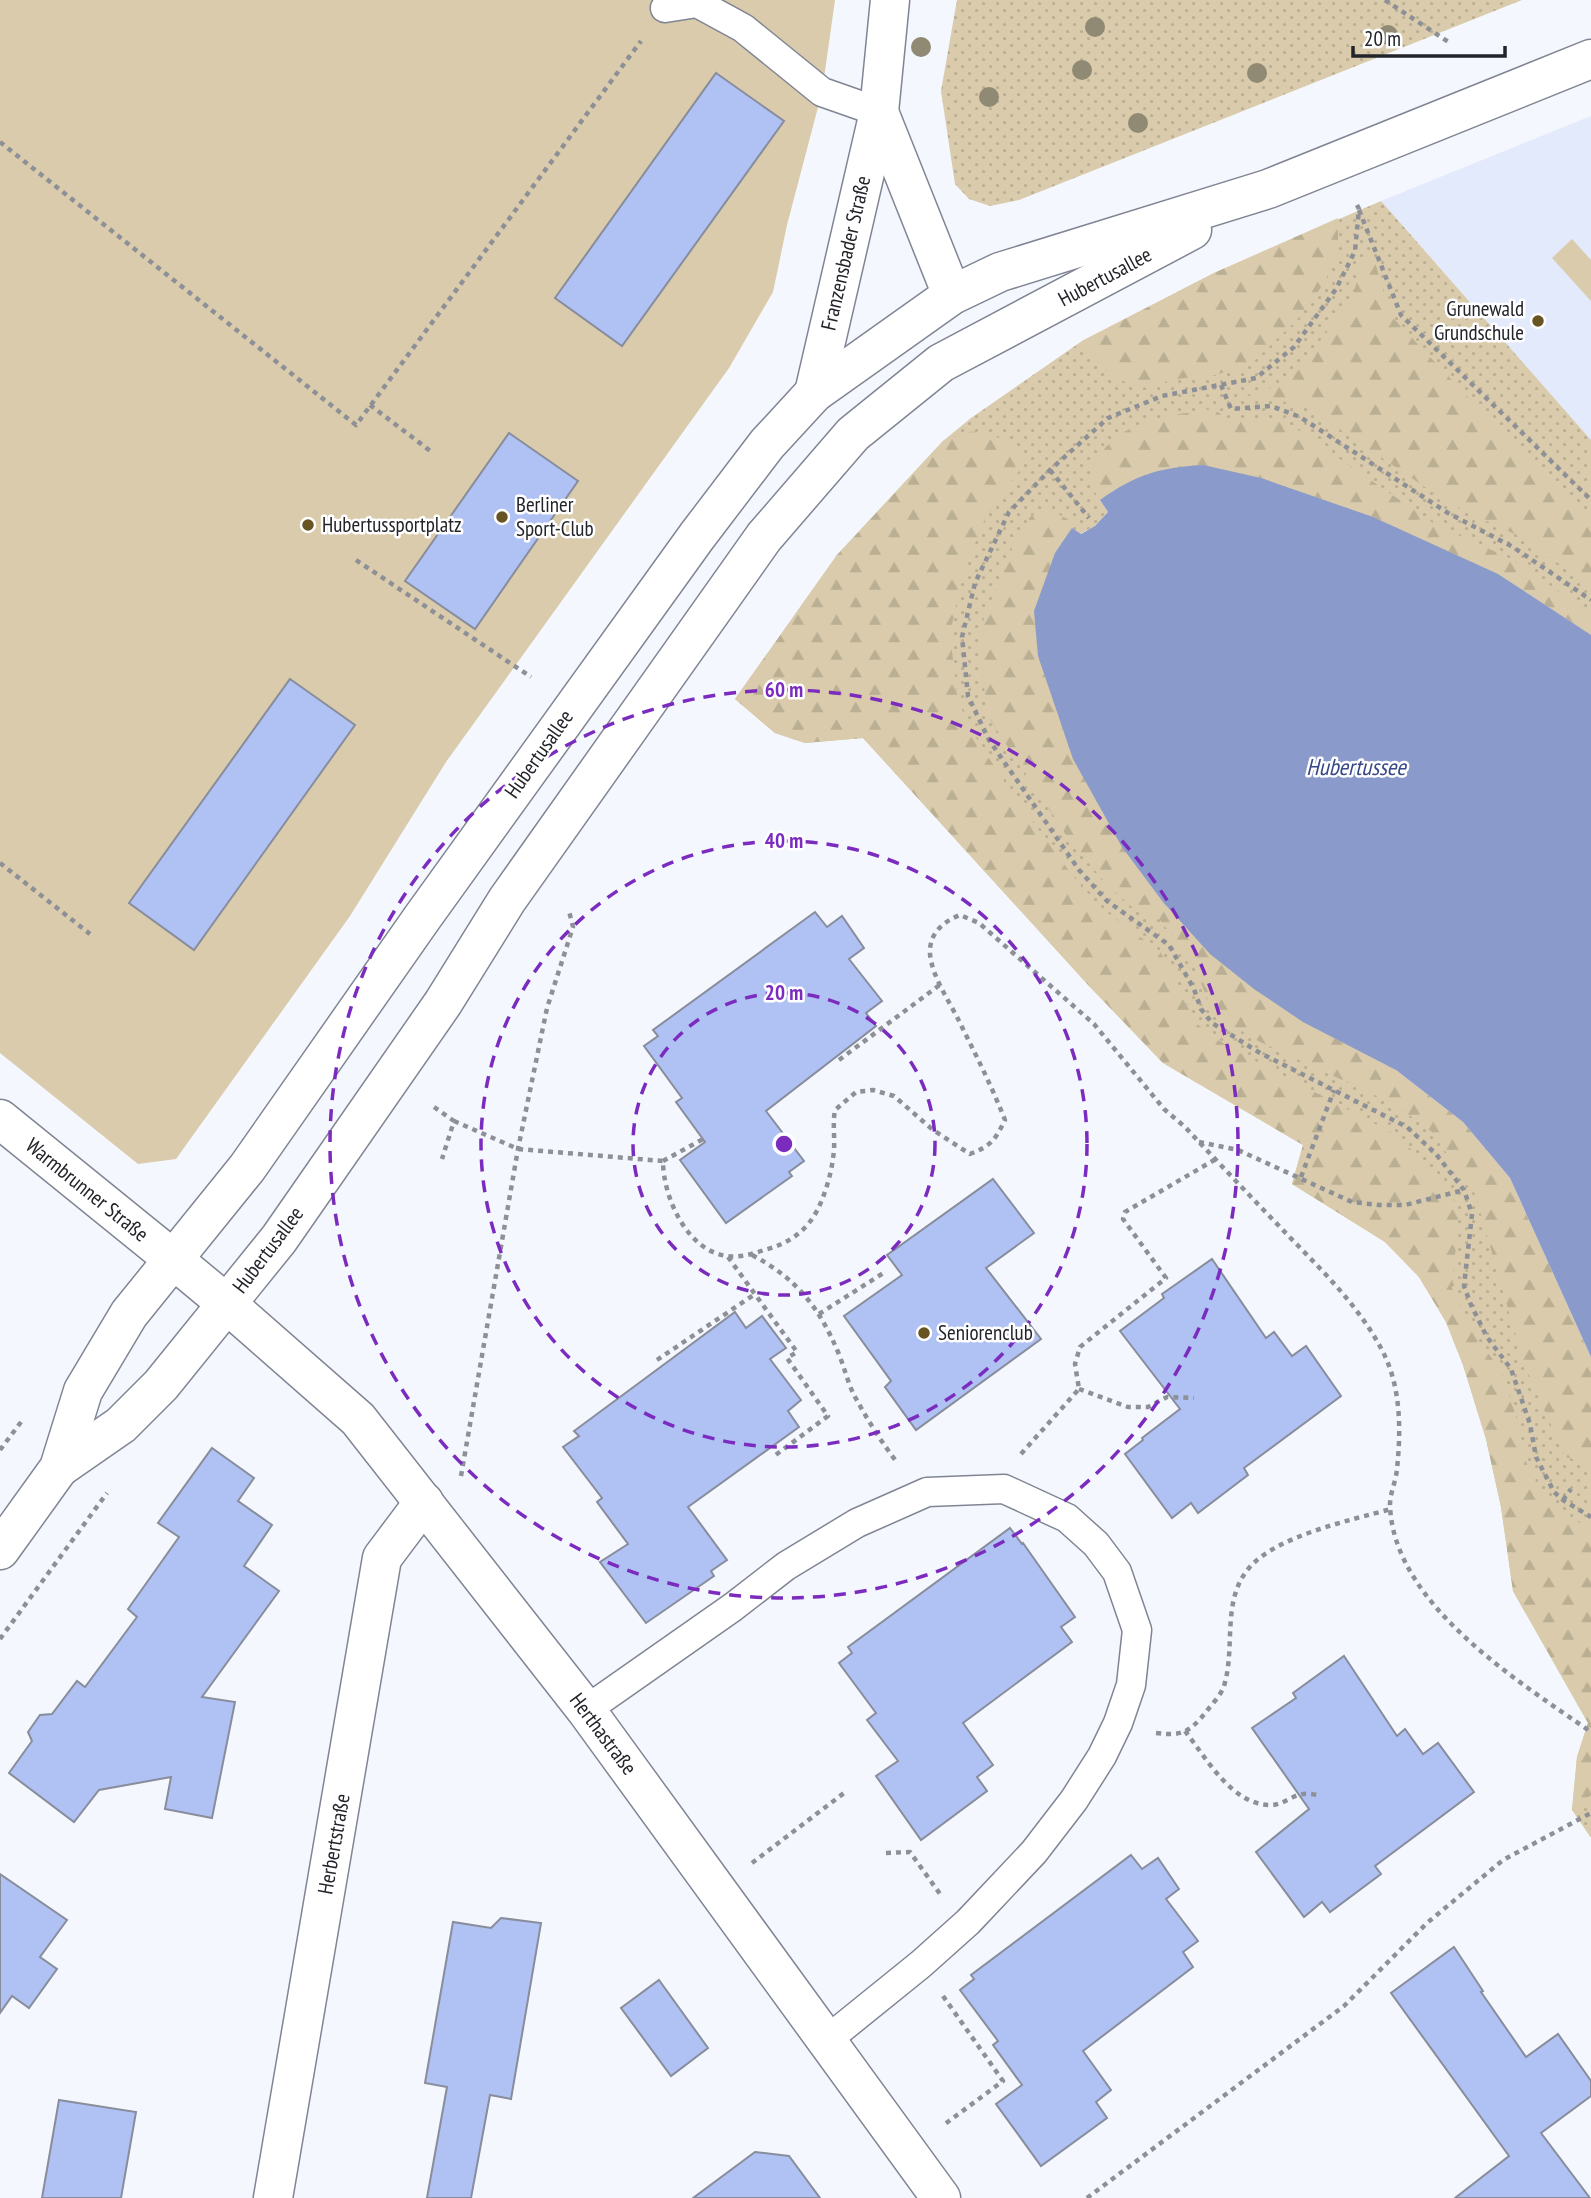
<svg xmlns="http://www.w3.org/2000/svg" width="1591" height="2198" font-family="'PT Sans Narrow',sans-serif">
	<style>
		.built { fill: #e3eafc }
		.grass { fill: url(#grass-dots) }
		.forest { fill: url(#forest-firs) }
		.garden { fill: #d9cbab }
		.water { fill: #899acb }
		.building { fill: #b0c1f4; stroke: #888d9c; stroke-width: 2 }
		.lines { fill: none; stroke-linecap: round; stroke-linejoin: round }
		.service-casing { stroke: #808594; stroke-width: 31 }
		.minor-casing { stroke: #808594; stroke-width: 41 }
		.tertiary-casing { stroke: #808594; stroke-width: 41 }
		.secondary-casing { stroke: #808594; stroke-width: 41 }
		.path { stroke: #8d9096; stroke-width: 4.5; stroke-dasharray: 5 5; stroke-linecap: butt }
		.service { stroke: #fff; stroke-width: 28 }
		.minor { stroke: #fff; stroke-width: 38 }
		.tertiary { stroke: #fff; stroke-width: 38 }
		.secondary { stroke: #fff; stroke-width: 38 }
		.tree { fill: #908973 }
		.ring { fill: none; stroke: #7b2cbf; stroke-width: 3.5; stroke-dasharray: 12 9 }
		.poi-dot { fill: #685423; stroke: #fff; stroke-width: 2.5 }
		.labels { text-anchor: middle; stroke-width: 5; stroke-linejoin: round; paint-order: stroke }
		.street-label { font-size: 21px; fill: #22242a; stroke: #fff }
		.poi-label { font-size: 21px; fill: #22242a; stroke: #fff; text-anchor: start }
		.water-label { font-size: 23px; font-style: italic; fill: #374886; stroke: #fff }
		.centre { fill: #7b2cbf; stroke: #fff; stroke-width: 3.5 }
		.ring-label { font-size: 21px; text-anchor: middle; font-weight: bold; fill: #7b2cbf; stroke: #fff; stroke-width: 5; stroke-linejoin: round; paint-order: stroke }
	</style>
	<defs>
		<pattern id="grass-dots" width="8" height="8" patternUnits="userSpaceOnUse" patternTransform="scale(1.75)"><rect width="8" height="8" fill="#d9cbab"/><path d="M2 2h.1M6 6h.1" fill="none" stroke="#baae93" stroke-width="1.8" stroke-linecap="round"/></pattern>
		<pattern id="forest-firs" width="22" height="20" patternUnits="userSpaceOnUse" patternTransform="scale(1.75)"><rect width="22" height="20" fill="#d9cbab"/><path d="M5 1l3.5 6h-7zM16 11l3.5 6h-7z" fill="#baae93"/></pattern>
	</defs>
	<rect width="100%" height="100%" fill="#f4f7fd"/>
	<polygon class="built" points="1591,116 1591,440 1381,201"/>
	<g class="grass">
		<polygon points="957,0 1522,0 1019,200 990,206 969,199 955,184 941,91"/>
		<polygon points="1381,201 1591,440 1591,635 1498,574 1100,500 1108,512 1095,526 1080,534 1072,528 1396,1070 1591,1357 1591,1838 1572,1810 1577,1757 1588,1723 1513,1591 1501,1507 1486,1439 1463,1365 1446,1322 1419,1277 1385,1242 1292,1184 1303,1145 1163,1063 1090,987 863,738 805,743 775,733 735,699 837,555 943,441 971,418 1082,341 1214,273"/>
	</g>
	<g class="forest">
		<polygon points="1338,218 1338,250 1325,282 1296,321 1250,365 1215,375 1176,379 1143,388 1123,381 1102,368 1082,341 1214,273"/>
		<polygon points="1365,252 1374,259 1384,293 1394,319 1502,433 1591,523 1591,586 1519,536 1450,504 1307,407 1272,399 1243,398 1268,389 1296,373 1352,299"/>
		<path d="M1214 409 1230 422 1269 418 1295 428 1436 525 1509 558 1591 613V635L1498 574 1373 517 1261 478 1203 465 1166 467 1124 484 1100 500C1089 484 1087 479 1096 462 1118 419 1171 415 1214 409Z"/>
		<polygon points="984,431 1011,444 1027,460 986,516 962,577 950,634 958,702 980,745 1022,807 1072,875 1100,907 1160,952 1171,969 1196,1023 1213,1037 1238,1052 1398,1136 1448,1188 1459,1213 1452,1288 1480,1343 1501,1370 1519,1426 1526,1462 1546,1501 1591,1530 1591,1795 1572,1810 1577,1757 1588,1723 1513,1591 1501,1507 1486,1439 1463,1365 1446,1322 1419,1277 1385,1242 1292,1184 1303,1145 1163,1063 1090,987 863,738 805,743 775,733 735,699 837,555 943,441 968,432"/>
		<polygon points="1047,508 1069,520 1072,528 1055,553 1038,656 1073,759 1122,847 1254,989 1303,1022 1396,1070 1463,1122 1510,1178 1591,1357 1591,1464 1565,1457 1524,1364 1475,1194 1431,1131 1394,1104 1256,1040 1226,1021 1207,998 1194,965 1160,920 1132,907 1109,887 1070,841 989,718 982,674 981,626 1018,534 1031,516"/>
	</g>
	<g class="garden">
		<polygon points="0,0 835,0 822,92 787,225 773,292 729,368 446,762 350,916 176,1159 138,1164 0,1053"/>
		<polygon points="1572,239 1591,260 1591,301 1552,258"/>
	</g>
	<path class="water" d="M1203 465 1261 478 1373 517 1498 574 1591 635V1357L1510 1178 1463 1122 1396 1070 1303 1022 1254 989 1210 954 1163 902 1122 847 1073 759 1038 656 1034 611 1055 553 1072 528 1081 534 1095 526 1108 512 1100 500C1137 474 1158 468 1203 465Z"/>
	<g class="building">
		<polygon points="716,73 784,121 622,346 555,298"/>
		<polygon points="509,433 578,481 475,629 405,581"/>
		<polygon points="290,679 355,725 194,950 129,903"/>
		<polygon points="815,912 827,927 842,916 864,948 849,959 882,1001 866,1013 876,1026 766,1111 804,1161 789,1172 792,1176 726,1223 680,1160 705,1142 676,1102 682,1098 644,1046 658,1036 653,1030"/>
		<polygon points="993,1179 1034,1233 986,1268 1041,1339 916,1430 885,1387 891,1381 844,1316 902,1275 887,1255"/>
		<polygon points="1212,1259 1266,1338 1274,1332 1292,1356 1306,1346 1341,1396 1244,1468 1248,1475 1198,1513 1191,1503 1172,1518 1125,1454 1143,1440 1142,1438 1180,1409 1120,1331 1164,1298 1162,1294"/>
		<polygon points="735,1312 746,1328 762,1316 786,1348 770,1359 801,1400 788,1411 799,1427 688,1507 727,1560 711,1571 714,1576 646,1623 600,1562 628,1544 597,1502 602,1498 563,1447 579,1436 574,1431"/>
		<polygon points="212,1448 254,1478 238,1501 272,1525 244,1566 279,1591 202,1697 235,1702 212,1818 165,1809 171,1777 99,1790 74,1822 9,1773 32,1741 28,1732 40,1715 52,1714 77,1681 85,1687 137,1617 128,1609 179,1537 158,1523"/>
		<polygon points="1010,1528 1022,1544 1023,1543 1075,1617 1061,1627 1072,1642 963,1723 993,1765 977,1777 987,1791 921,1840 876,1776 898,1761 867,1720 876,1713 839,1663 852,1653 848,1647"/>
		<polygon points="1344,1656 1397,1736 1405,1729 1423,1754 1438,1743 1474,1792 1375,1866 1381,1874 1330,1912 1322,1902 1304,1917 1256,1852 1309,1809 1252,1728 1296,1698 1293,1693"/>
		<polygon points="1131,1855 1142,1869 1158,1858 1179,1889 1166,1899 1198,1941 1183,1952 1193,1967 1083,2051 1111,2090 1096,2102 1107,2118 1041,2166 996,2104 1022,2085 993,2045 998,2041 960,1990 974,1979 971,1975"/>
		<polygon points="0,1874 67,1920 40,1957 57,1969 29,2008 12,1996 0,2013"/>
		<polygon points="501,1918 541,1923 511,2099 490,2095 471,2198 427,2198 447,2087 425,2083 453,1922 491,1928"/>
		<polygon points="1454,1947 1483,1991 1481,1992 1526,2057 1558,2034 1591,2081 1591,2096 1541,2133 1590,2198 1455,2198 1509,2156 1391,1993"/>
		<polygon points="659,1980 708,2048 671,2076 621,2008"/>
		<polygon points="59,2100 136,2112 121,2198 42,2198"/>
		<polygon points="755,2152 789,2156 820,2198 693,2198"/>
	</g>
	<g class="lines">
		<defs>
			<g id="service">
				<polyline points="665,8 697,3 743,28 822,92 879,112"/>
				<polyline points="586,1710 733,1607 786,1566 857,1523 927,1492 1004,1489 1067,1518 1096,1544 1117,1572 1137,1630 1131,1685 1118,1723 1102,1756 1074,1800 1034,1852 968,1922 921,1964 827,2040"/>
			</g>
			<g id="minor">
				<polyline points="227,1304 358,1419 586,1710 941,2198"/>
				<polyline points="273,2198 382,1558 424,1502"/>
			</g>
			<g id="tertiary">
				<polyline points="879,112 952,295"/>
				<polyline points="814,393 879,112 890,0"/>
				<polyline points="0,1119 174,1260"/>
			</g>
			<g id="secondary">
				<polyline points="174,1260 227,1304"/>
				<polyline points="59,1468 121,1425 161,1385 279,1239 443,1003 507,900 764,537 853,434 941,363 1192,230"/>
				<polyline points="0,1550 59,1468 83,1391 129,1314 247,1168 422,918 697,536 767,444 814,393 952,295 1000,272 1268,189 1591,59"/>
			</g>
		</defs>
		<use href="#service" class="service-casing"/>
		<use href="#minor" class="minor-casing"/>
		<use href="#tertiary" class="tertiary-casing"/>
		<use href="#secondary" class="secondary-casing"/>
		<g class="path">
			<polyline points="1385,0 1450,43"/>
			<polyline points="0,142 356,425 641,41"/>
			<polyline points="1357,205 1359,209 1355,251 1336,289 1294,347 1256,378 1162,396 1108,418 1050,470 1009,512 975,583 962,637 968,696 989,740 1079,870 1107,901 1169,945 1194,989 1201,1009 1212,1023 1260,1053 1407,1127 1436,1154 1464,1190 1472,1214 1464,1286 1471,1305 1487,1337 1511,1369 1530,1424 1536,1457 1554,1492 1563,1500 1591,1517"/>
			<polyline points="1359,210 1401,315 1591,500"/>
			<polyline points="1221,385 1231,409 1271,406 1300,417 1448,513 1513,547 1591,600"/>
			<polyline points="370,405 433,453"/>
			<polyline points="1050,470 1089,518"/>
			<polyline points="356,560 531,677"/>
			<polyline points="0,863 90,934"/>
			<polyline points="839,1060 941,984"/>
			<polyline points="434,1107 454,1121 442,1159"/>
			<path d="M454 1121 518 1149 663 1161C663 1197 687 1251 727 1256 739 1258 753 1254 764 1250 788 1244 806 1232 818 1209 825 1194 831 1175 833 1158 836 1142 832 1126 835 1110L856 1092 873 1090 894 1096 933 1130 970 1154C991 1146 995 1140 1005 1120 992 1087 976 1055 960 1023 950 1002 932 977 930 954 929 933 943 922 960 915L979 923 1094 1024 1164 1109 1185 1127C1216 1160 1248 1194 1280 1227 1317 1266 1359 1304 1384 1354 1401 1389 1401 1431 1397 1469 1396 1481 1390 1493 1390 1505 1393 1604 1518 1681 1591 1732"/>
			<polyline points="1199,1142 1238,1150 1352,1202 1379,1205 1405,1205 1464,1190"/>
			<polyline points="663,1161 705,1138"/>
			<polyline points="1301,1177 1334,1090"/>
			<path d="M752 1255C796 1278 819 1307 838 1352 844 1366 847 1380 853 1393 865 1416 880 1440 896 1461"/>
			<polyline points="728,1257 797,1352 787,1358 828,1416 773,1457"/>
			<polyline points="819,1314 885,1272"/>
			<polyline points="657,1360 755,1294"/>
			<polyline points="1079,1389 1128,1407 1148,1407 1167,1397 1194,1398"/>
			<polyline points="0,1450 24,1418"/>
			<polyline points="1021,1454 1079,1389 1075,1364 1080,1347 1166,1278 1123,1219 1125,1212 1216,1159"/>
			<polyline points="461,1476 518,1149 547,1008 573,927 569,911"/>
			<polyline points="1563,1500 1571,1489"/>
			<polyline points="0,1639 107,1493"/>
			<path d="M1185 1731C1207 1759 1233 1807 1273 1805 1284 1804 1293 1795 1303 1794 1308 1793 1315 1795 1320 1795"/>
			<path d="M1156 1733C1182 1736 1189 1733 1206 1712 1212 1704 1221 1695 1224 1686 1236 1647 1221 1601 1249 1568 1276 1536 1351 1520 1391 1509"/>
			<polyline points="886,1853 910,1852 940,1894"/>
			<polyline points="752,1863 844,1793"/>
			<polyline points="943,1996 1003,2081 945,2124"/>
			<polyline points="1087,2198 1344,2006 1427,1923 1503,1860 1591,1813"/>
		</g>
		<use href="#service" class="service"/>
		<use href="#minor" class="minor"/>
		<use href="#tertiary" class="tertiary"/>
		<use href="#secondary" class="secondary"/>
	</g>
	<g class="tree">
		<circle cx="1095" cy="27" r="10"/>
		<circle cx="1388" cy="35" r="10"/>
		<circle cx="921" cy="47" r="10"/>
		<circle cx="1082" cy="70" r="10"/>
		<circle cx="1257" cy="73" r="10"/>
		<circle cx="989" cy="97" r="10"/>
		<circle cx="1138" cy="123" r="10"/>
	</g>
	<g class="ring">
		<circle cx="784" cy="1144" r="151"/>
		<circle cx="784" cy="1144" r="303"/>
		<circle cx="784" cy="1144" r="454"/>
	</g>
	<g class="poi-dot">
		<circle cx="1538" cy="321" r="7"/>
		<circle cx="502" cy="517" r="7"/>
		<circle cx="308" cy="525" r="7"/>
		<circle cx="924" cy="1333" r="7"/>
	</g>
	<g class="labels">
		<g class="street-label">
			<text transform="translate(846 253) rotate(-77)" y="7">Franzensbader Straße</text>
			<text transform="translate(1105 277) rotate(-28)" y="7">Hubertusallee</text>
			<text transform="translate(539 754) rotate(-55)" y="7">Hubertusallee</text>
			<text transform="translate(87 1190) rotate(39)" y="7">Warmbrunner Straße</text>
			<text transform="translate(268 1250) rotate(-53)" y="7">Hubertusallee</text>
			<text transform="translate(603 1734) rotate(53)" y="7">Herthastraße</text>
			<text transform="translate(334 1844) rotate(-80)" y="7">Herbertstraße</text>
		</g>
		<g class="poi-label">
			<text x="1524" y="316" text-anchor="end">Grunewald<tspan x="1524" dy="24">Grundschule</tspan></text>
			<text x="516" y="512">Berliner<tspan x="516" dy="24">Sport-Club</tspan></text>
			<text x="322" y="532">Hubertussportplatz</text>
			<text x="938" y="1340">Seniorenclub</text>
		</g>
		<g class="water-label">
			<text x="1356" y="775">Hubertussee</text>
		</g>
	</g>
	<circle cx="784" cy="1144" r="10" class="centre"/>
	<g class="ring-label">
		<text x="784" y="697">60 m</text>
		<text x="784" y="848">40 m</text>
		<text x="784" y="1000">20 m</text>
	</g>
	<path d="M1353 46v10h152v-10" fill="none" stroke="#22242a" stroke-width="3.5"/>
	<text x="1364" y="46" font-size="21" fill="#22242a" stroke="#ffffff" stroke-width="5" paint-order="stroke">20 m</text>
</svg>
